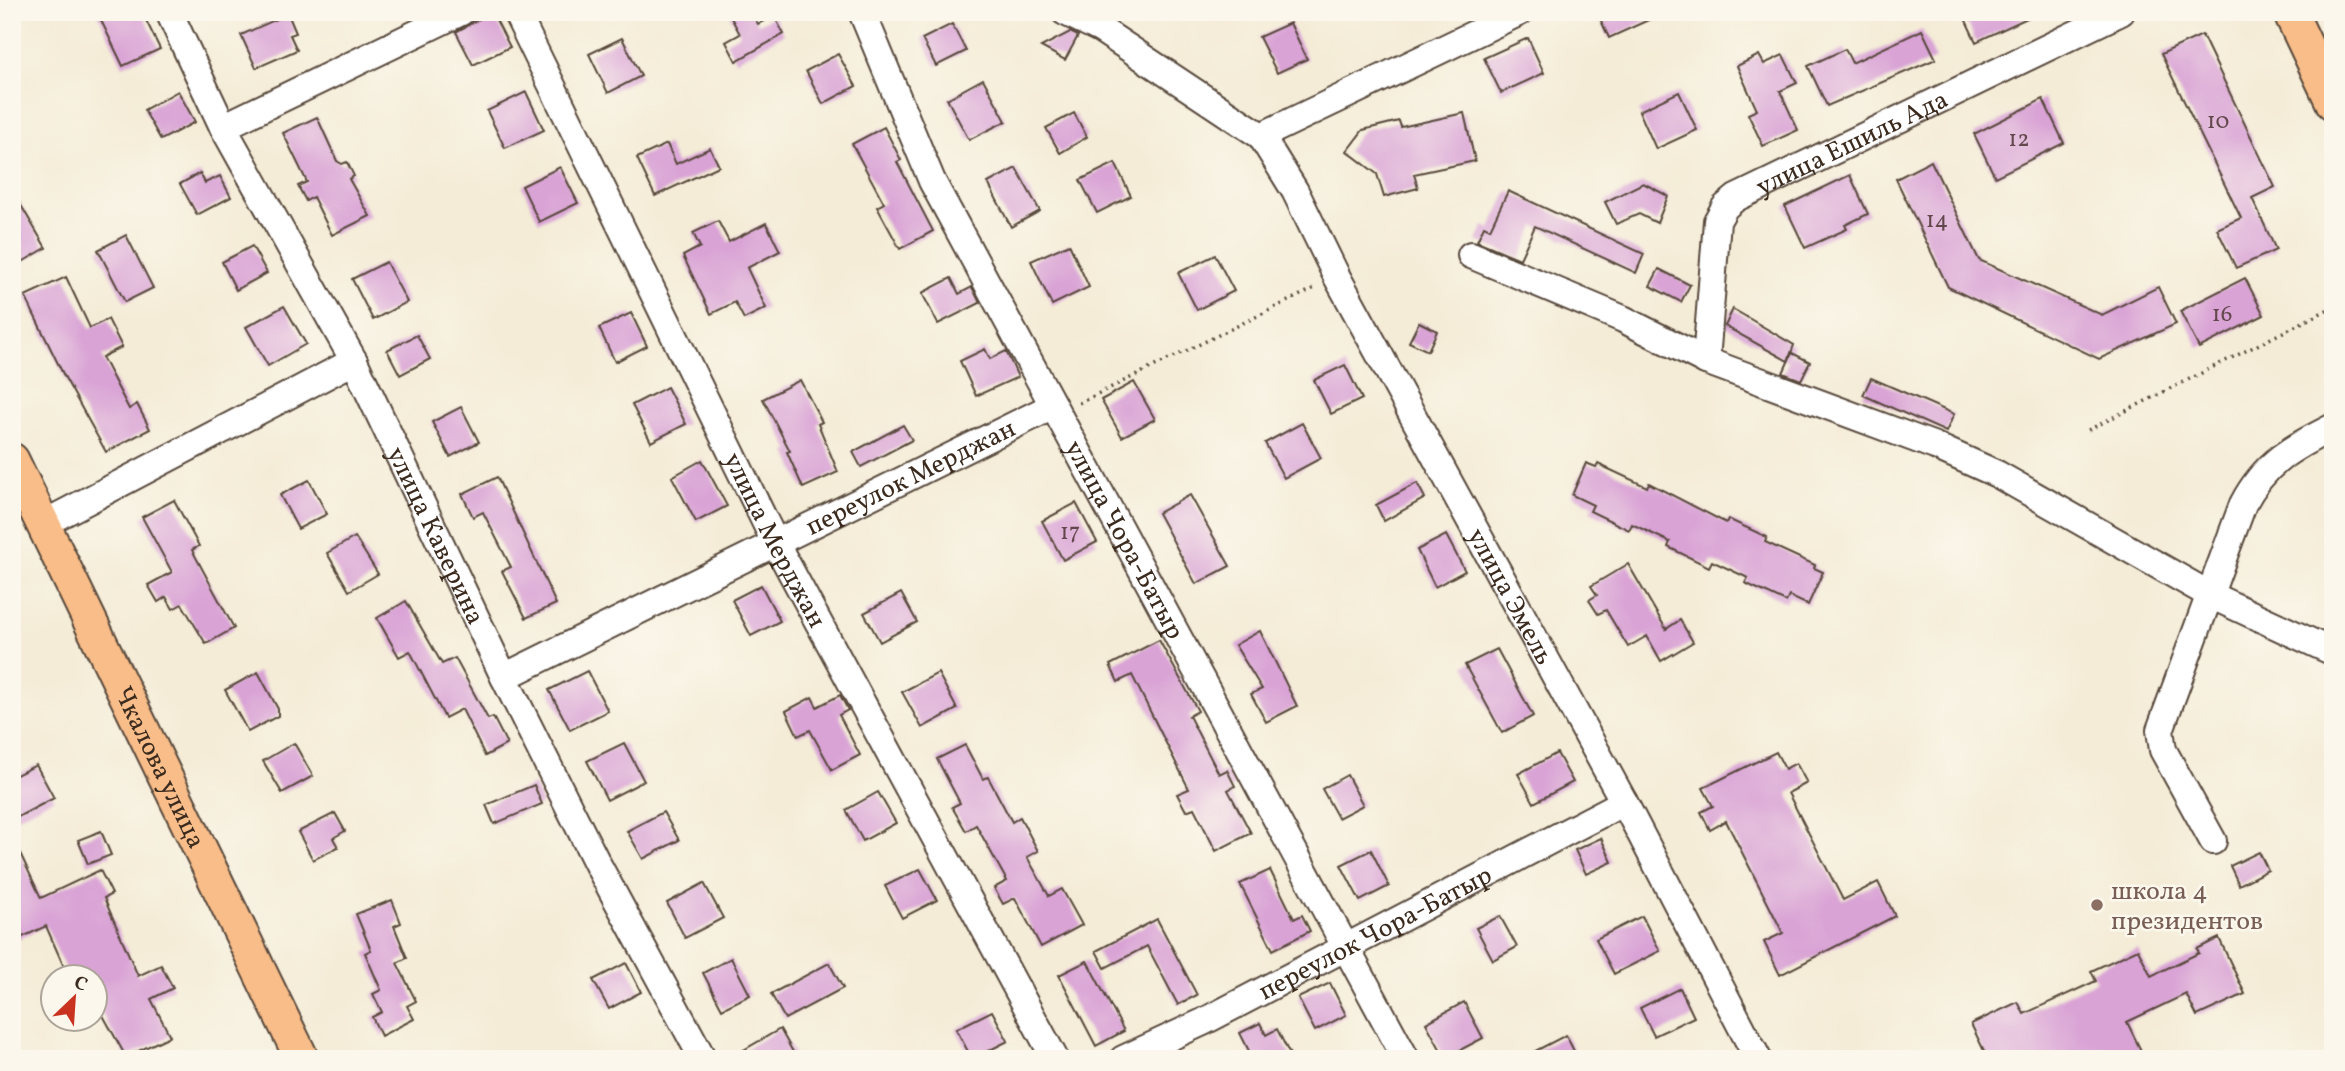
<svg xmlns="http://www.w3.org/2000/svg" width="2345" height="1071" font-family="Vollkorn,serif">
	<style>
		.building { fill: #d9a3d5 }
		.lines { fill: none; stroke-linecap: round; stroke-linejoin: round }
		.minor-casing { stroke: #57473a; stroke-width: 30 }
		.major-casing { stroke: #57473a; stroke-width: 37 }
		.path { stroke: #57473a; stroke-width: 3.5; stroke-dasharray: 2 5; stroke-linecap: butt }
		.minor { stroke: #fff; stroke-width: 26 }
		.major { stroke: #f8bd89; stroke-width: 33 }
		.education-dot { fill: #8d6e63; stroke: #fbf7ec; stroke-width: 2.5 }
		.labels { text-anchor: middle; stroke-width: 5; stroke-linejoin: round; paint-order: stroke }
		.number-label { font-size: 23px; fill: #62484c }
		.street-label { font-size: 26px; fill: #3b2a1e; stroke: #fbf7ec }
		.education-label { font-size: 26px; fill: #785e54; stroke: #fbf7ec; text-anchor: start }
	</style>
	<rect width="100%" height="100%" fill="#fbf7ec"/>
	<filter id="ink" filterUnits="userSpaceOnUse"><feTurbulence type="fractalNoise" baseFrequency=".0143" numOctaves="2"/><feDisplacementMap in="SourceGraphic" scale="14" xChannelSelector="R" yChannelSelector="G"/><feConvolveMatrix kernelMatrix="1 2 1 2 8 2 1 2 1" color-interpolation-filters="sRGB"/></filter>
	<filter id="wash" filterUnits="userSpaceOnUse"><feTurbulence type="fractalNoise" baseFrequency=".00686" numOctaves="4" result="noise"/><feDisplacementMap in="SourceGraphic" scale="28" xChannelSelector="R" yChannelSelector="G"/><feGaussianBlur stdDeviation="1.57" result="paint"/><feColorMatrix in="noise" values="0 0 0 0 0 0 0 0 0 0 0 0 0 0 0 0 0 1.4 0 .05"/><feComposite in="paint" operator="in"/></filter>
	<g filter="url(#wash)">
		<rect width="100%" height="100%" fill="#f4ecd7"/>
		<g id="blocks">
			<g class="building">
				<polygon points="97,12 142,12 160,49 123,66"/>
				<polygon points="492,12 510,47 473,65 456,32"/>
				<polygon points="728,12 751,12 758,24 774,16 784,34 736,61 726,42 740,34"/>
				<polygon points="1597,12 1666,12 1609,38"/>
				<polygon points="1962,12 2040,12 1976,42"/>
				<polygon points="288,14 296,33 290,35 297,50 256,68 241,35"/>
				<polygon points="1290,23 1307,59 1277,73 1259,37"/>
				<polygon points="952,24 966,51 936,66 922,39"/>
				<polygon points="1922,30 1936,59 1827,106 1808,66 1845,49 1852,63"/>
				<polygon points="1070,32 1078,36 1065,60 1041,47"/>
				<polygon points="2202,35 2275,187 2252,198 2276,250 2236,268 2217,229 2241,218 2161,54"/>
				<polygon points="622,38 641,76 608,93 589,54"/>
				<polygon points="1528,38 1544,73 1501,93 1484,58"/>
				<polygon points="838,54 856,86 823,104 806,71"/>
				<polygon points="1759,55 1764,64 1783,55 1797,83 1780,91 1798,130 1763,146 1748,114 1757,110 1737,66"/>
				<polygon points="983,79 1006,121 969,140 947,99"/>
				<polygon points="178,91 195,122 161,140 144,110"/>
				<polygon points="526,92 544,130 505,148 487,111"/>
				<polygon points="1679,92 1697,130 1656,149 1639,111"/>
				<polygon points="2043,99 2064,143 1995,177 1974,134"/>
				<polygon points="1074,113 1087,137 1060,153 1046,128"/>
				<polygon points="1464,113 1475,161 1414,174 1418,188 1384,197 1377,174 1347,151 1363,130 1399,121 1401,127"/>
				<polygon points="317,117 337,161 342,164 347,162 354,176 349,179 370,216 332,235 313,197 306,201 298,186 307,182 283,133"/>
				<polygon points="884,127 901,160 897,162 933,231 900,249 877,207 884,203 852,144"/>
				<polygon points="667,144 676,164 710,148 719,166 655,196 637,158"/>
				<polygon points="1931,161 1979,260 2102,315 2158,287 2176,324 2099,359 1948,287 1896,179"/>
				<polygon points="1115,163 1131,196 1097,213 1080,180"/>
				<polygon points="560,167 578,203 539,222 522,186"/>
				<polygon points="1016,168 1040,211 1011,227 988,183"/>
				<polygon points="200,173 205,183 220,176 231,197 197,215 180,184"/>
				<polygon points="1850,175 1868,214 1845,225 1847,229 1805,248 1785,206"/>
				<polygon points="1643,183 1668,196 1657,223 1639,214 1616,224 1605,202"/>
				<polygon points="12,190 46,248 12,268"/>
				<polygon points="1508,191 1644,254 1636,273 1535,226 1520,259 1477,241 1484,226 1490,229"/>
				<polygon points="718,221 729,242 766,223 780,251 747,268 766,308 744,319 735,302 711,314 683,256 700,247 693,233"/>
				<polygon points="126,235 153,288 125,302 98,250"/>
				<polygon points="1069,244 1089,287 1052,305 1031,261"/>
				<polygon points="252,246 267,273 236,290 222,262"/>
				<polygon points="1215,255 1234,291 1197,310 1178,273"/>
				<polygon points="386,262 407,302 373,320 352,279"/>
				<polygon points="1659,269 1690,285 1681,302 1650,286"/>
				<polygon points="66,277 90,328 108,319 122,347 102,357 129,409 137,404 150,429 106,452 64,376 25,296"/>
				<polygon points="951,278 959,294 972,287 980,303 938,324 922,293"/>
				<polygon points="2245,278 2264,315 2199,348 2180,311"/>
				<polygon points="284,306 306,344 268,366 246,327"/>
				<polygon points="1733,309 1794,345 1788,361 1725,326"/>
				<polygon points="631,313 647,346 615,362 599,328"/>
				<polygon points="1419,322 1437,331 1428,351 1409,342"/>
				<polygon points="417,335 430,359 400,375 387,350"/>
				<polygon points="985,349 990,359 1006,351 1018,377 976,396 960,361"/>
				<polygon points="1792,353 1810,362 1801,380 1783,373"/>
				<polygon points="1345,365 1362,399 1331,414 1314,380"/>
				<polygon points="1871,378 1954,414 1946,432 1863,395"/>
				<polygon points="800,380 822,422 818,424 838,472 803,488 787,452 790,451 763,399"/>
				<polygon points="1134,382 1155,419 1122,437 1101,400"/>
				<polygon points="667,387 686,424 651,442 632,405"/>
				<polygon points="461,407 479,442 450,457 432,422"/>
				<polygon points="1302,423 1321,458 1284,478 1265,443"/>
				<polygon points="903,425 912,440 861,467 853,452"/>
				<polygon points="702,460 727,506 696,522 672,477"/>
				<polygon points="1586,463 1596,467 1598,464 1647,487 1649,483 1726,523 1728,519 1767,537 1765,542 1815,565 1814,568 1823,572 1808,605 1789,596 1786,602 1745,583 1748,578 1712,561 1709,567 1668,547 1670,542 1632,524 1629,530 1590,511 1593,505 1572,495"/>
				<polygon points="497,477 556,604 526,618 502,571 511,567 483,512 473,517 462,494"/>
				<polygon points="309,480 327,514 298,529 280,495"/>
				<polygon points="1417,483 1425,498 1384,521 1376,505"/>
				<polygon points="1190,495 1230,566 1196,584 1158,513"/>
				<polygon points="174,500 199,546 192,550 234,628 206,644 182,604 173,609 166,597 158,602 148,585 172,572 142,517"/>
				<polygon points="1076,503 1097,542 1063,560 1042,521"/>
				<polygon points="1446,535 1465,571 1435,587 1417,550"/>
				<polygon points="355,537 378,574 349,591 327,553"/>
				<polygon points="1628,564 1666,629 1680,620 1693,642 1661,661 1647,636 1628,647 1606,610 1598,614 1589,600 1597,595 1591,586"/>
				<polygon points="761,585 780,621 751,636 732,600"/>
				<polygon points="901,593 917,622 880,642 864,613"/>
				<polygon points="406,601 442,664 455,658 488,719 493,717 507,744 485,756 462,709 445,718 410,651 399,657 377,618"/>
				<polygon points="1260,631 1297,706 1266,722 1251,694 1262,689 1235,645"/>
				<polygon points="1159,640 1198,711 1189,716 1219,774 1227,770 1235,786 1228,790 1251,833 1216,851 1194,808 1186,811 1177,794 1189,789 1132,675 1118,682 1110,665"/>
				<polygon points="1497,649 1533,716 1502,733 1465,665"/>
				<polygon points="587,671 608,711 570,730 549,690"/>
				<polygon points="258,672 278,709 278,716 248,732 225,690"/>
				<polygon points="938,673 957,709 922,728 902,692"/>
				<polygon points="840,695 848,710 839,715 860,755 832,770 810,730 798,736 786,711 812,697 817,707"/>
				<polygon points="294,743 313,776 282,793 263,761"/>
				<polygon points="624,743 644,781 607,800 587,761"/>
				<polygon points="965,745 983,779 988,777 1012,822 1020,817 1038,851 1027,857 1049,896 1062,889 1082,925 1041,947 1015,898 1003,904 994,888 1007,881 976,825 966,831 952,807 960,803 937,759"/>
				<polygon points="1776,752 1785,769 1796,763 1807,783 1788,793 1843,900 1878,882 1895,916 1780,975 1764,942 1783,933 1726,821 1710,830 1701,812 1713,806 1703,788"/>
				<polygon points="1557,753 1573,782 1534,803 1518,774"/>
				<polygon points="36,765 54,798 12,820 12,777"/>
				<polygon points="1347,775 1363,805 1338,818 1322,789"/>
				<polygon points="534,785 542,804 494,824 486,805"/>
				<polygon points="878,792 896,823 863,841 846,810"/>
				<polygon points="663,812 679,840 643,859 627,831"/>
				<polygon points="335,813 345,831 333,838 338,847 313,860 298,832"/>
				<polygon points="101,831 111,855 88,864 78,840"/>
				<polygon points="12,836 41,898 100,870 112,894 104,898 138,976 161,965 173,988 151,999 170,1036 126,1057 94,999 94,976 68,976 46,926 12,942"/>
				<polygon points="1601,838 1612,862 1586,874 1575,850"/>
				<polygon points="1371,850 1389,886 1360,901 1341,865"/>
				<polygon points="2259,852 2268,870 2239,885 2230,866"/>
				<polygon points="920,869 937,900 902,918 885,886"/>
				<polygon points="1270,870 1294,919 1302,915 1310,931 1273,950 1240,884"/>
				<polygon points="704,883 723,918 685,938 667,903"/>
				<polygon points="392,900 401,923 394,926 407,958 397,963 416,1001 407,1006 414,1019 381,1036 372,1017 382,1012 373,994 381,990 365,953 371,950 356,914"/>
				<polygon points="1500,916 1517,947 1493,960 1476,928"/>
				<polygon points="1642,916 1660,951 1614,974 1596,939"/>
				<polygon points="1157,919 1197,995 1178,1005 1147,946 1105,968 1096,951"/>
				<polygon points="2219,938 2245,994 2197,1016 2186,994 2127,1022 2145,1059 1988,1059 1971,1024 2018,1002 2024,1014 2096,981 2091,971 2138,949 2151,976 2199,953 2197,949"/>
				<polygon points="731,958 750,995 722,1009 703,973"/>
				<polygon points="1087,961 1124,1031 1096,1046 1059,975"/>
				<polygon points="626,963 641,992 609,1009 593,980"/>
				<polygon points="829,963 843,988 785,1019 771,994"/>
				<polygon points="1330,983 1346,1015 1315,1031 1298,998"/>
				<polygon points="1680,988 1694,1017 1654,1036 1640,1008"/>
				<polygon points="1464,1002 1483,1038 1445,1058 1426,1023"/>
				<polygon points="992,1011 1008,1041 972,1059 956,1029"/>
				<polygon points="1260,1023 1266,1035 1277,1029 1292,1059 1253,1059 1240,1033"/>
				<polygon points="780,1029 797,1059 728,1059"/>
				<polygon points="1566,1035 1578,1059 1520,1059"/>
			</g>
		</g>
	</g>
	<g filter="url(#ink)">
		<use href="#blocks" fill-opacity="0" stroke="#57473a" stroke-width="2"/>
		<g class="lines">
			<defs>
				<g id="minor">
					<path id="s1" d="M169 12 223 127 354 361 504 677 598 865 703 1059"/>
					<path id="s2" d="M516 12 776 544 1055 1059"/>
					<path id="s3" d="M862 12 932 181 1406 1059"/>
					<path id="s4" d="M1065 12 1100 29 1261 136 1295 191 1337 277 1624 802 1758 1059"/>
					<polyline points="223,127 461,12"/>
					<polyline points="1261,136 1520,12"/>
					<polyline points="1471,255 1623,319 1706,361 1935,446 1997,474 2210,595 2333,652"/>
					<path id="s5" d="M1706 361 1717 221 1725 207 1736 198 2121 12"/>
					<polyline points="45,523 354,361"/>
					<path id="s6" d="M504 677 1053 406"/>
					<path d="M2213 841 2163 750 2160 730 2243 504C2265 462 2292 448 2333 427"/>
					<path id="s7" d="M1123 1059 1203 1022 1624 802"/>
				</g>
				<g id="major">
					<polyline points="2290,12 2333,103"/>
					<path id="s8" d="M12 460 302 1059"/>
				</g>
			</defs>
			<use href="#minor" class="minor-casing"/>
			<use href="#major" class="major-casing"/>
			<g class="path">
				<polyline points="1079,403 1317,287"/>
				<polyline points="2088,430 2333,307"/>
			</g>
			<use href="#minor" class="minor"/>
			<use href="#major" class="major"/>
		</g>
	</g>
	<circle class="education-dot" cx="2097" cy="905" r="7"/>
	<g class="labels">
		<g class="number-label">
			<text x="2218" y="128">10</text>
			<text x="2019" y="146">12</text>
			<text x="1937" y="227">14</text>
			<text x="2222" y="321">16</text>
			<text x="1070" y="539">17</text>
		</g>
		<g class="street-label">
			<text dy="9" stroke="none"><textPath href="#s5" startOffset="299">улица Ешиль Ада</textPath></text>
			<text dy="9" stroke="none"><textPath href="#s6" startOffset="453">переулок Мерджан</textPath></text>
			<text dy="9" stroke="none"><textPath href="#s1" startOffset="588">улица Каверина</textPath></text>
			<text dy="9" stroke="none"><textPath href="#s3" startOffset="590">улица Чора-Батыр</textPath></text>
			<text dy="9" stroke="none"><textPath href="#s2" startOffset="588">улица Мерджан</textPath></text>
			<text dy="9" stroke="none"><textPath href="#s4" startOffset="756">улица Эмель</textPath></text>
			<text dy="9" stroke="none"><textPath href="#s8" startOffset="341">Чкалова улица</textPath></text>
			<text dy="9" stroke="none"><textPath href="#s7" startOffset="282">переулок Чора-Батыр</textPath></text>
		</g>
		<g class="education-label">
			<text x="2111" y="899">школа 4<tspan x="2111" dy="30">президентов</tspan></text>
		</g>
	</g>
	<rect width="2345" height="1071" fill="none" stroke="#fbf7ec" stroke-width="42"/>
	<g transform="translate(74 998) rotate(25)"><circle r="33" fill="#fbf7ec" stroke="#aea59a" stroke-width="2"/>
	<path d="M0-5L12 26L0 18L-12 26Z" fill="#c8321e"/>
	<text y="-10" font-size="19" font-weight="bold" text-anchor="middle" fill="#3b2a1e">С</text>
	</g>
</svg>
